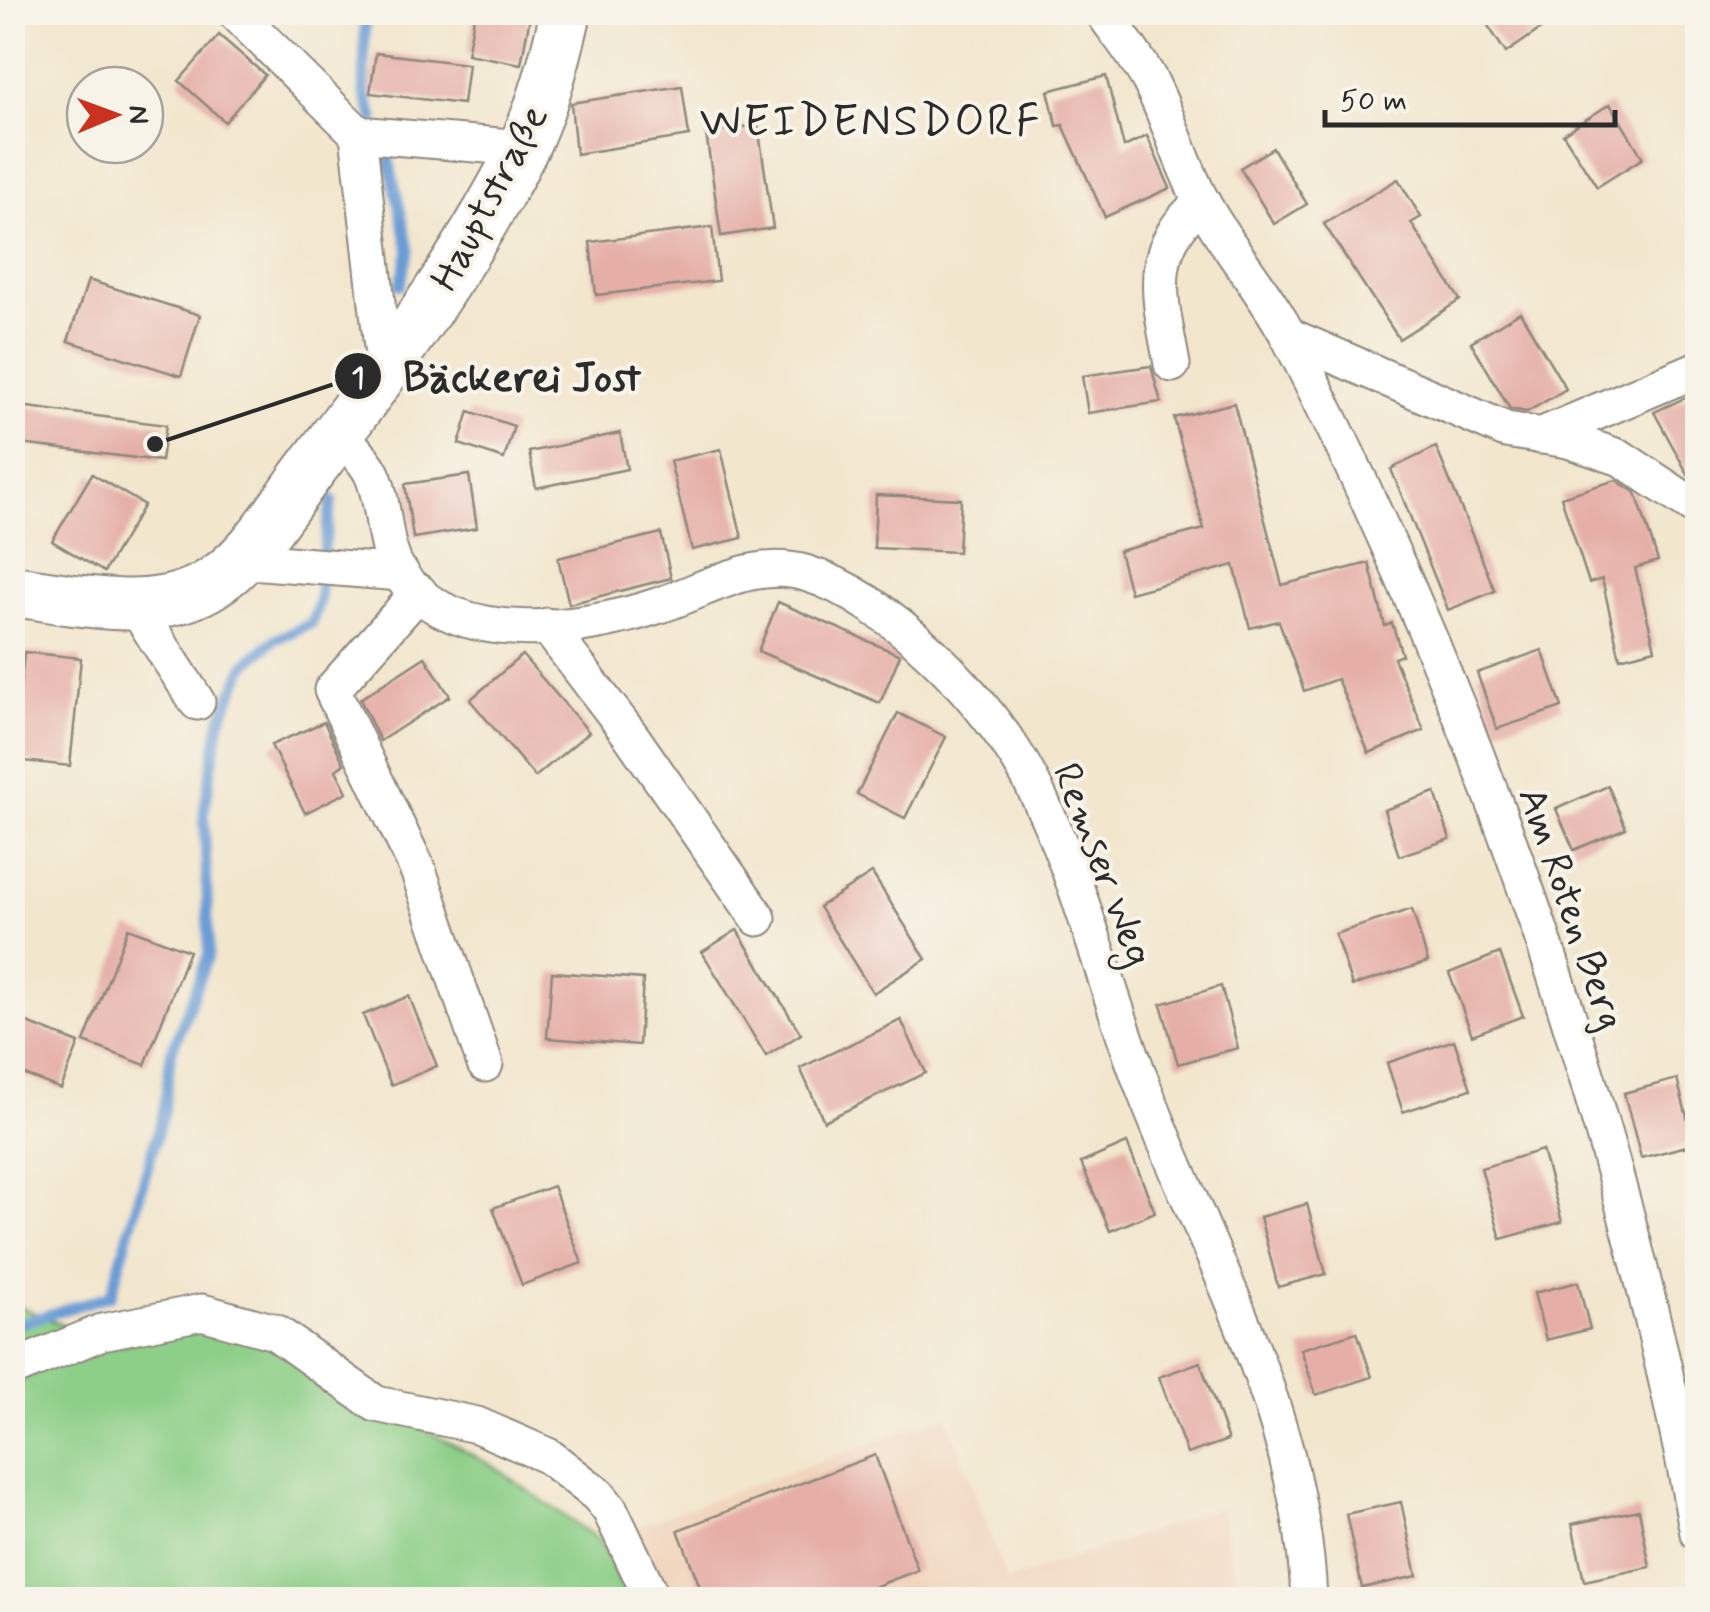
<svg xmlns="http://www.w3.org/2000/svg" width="1710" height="1612" font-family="Mynerve,sans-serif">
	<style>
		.built { fill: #f1d5bd }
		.green { fill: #8dcf88; stroke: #5c7d5a; stroke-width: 2.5 }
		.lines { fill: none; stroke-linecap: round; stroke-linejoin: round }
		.stream { stroke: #6a9cd5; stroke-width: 11 }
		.building { fill: #e5afa7 }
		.street-casing { stroke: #8e887c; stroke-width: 39 }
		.secondary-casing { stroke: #8e887c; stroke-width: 54 }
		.street { stroke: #fff; stroke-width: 35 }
		.secondary { stroke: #fff; stroke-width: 50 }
		.labels { text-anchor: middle; stroke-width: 8; stroke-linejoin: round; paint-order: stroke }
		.street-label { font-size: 40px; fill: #2b2b2b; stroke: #f7f3e8 }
		.quarter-label { font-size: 45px; letter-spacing: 2.5px; fill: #2b2b2b; stroke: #f7f3e8 }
		.leader { fill: none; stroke: #2b2b2b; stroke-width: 4 }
		.callout-dot { fill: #2b2b2b; stroke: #f7f3e8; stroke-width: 4 }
		.mark-label { font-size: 30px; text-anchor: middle; font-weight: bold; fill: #fff }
		.callout-label { font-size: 42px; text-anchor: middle; font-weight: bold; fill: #2b2b2b; stroke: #f7f3e8; stroke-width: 8; stroke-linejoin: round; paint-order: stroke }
	</style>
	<rect width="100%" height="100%" fill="#f7f3e8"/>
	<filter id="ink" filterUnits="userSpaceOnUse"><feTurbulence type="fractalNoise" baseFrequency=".01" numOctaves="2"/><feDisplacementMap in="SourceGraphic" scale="20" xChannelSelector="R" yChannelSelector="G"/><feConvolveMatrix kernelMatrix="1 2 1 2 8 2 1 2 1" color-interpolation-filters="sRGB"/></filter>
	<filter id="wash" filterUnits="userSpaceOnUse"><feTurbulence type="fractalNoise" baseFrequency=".0048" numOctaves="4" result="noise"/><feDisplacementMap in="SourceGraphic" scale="40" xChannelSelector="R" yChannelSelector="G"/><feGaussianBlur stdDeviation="2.25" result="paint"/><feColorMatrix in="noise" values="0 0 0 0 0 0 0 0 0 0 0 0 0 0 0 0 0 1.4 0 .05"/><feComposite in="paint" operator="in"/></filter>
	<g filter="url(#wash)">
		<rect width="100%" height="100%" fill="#f2e6cd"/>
		<polygon class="built" points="947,1416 1007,1581 1220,1507 1242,1599 627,1599 599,1540"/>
		<polygon class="green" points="12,1303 111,1347 189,1328 252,1337 493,1466 599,1540 627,1599 13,1599"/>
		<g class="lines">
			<g class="stream">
				<polyline points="365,12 364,92 374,118"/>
				<polyline points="388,155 409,250 400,285"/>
				<polyline points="323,554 332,500"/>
				<polyline points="12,1326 111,1295 164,1110 171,1053 209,954 204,811 220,721 245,665 274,640 312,623 320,598 321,572"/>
			</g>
		</g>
		<g id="blocks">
			<g class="building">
				<polygon points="475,12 531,12 521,64 467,54"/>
				<polygon points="1479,12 1565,12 1506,53"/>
				<polygon points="219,35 265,75 225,122 179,81"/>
				<polygon points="376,53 468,64 463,104 370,93"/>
				<polygon points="1106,76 1124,147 1147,136 1170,188 1105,217 1063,125 1057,126 1048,91"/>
				<polygon points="682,86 689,136 576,154 571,103"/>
				<polygon points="1610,104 1643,158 1597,187 1563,134"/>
				<polygon points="758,125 773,228 721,236 706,133"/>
				<polygon points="1273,148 1307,204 1274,224 1240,168"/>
				<polygon points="1398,179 1421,217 1411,223 1460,300 1399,339 1324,224"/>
				<polygon points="712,227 718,281 596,295 590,242"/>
				<polygon points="88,280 200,315 181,376 68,341"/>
				<polygon points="1520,312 1566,389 1527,412 1510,409 1471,342"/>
				<polygon points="1151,366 1161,402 1088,413 1082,376"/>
				<polygon points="1698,392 1698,483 1690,478 1654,412"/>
				<polygon points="1234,403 1282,585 1369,563 1385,626 1392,623 1402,655 1394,658 1424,730 1369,753 1337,679 1304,691 1279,621 1250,628 1234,565 1130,593 1119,551 1204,529 1174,418"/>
				<polygon points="12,405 166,425 161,461 12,443"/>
				<polygon points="469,411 514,426 504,459 459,444"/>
				<polygon points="620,433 627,469 536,488 529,452"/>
				<polygon points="1436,447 1495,591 1448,610 1391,469"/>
				<polygon points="721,449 742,538 692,550 670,461"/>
				<polygon points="92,474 144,505 104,572 52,541"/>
				<polygon points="469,475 477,528 413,538 405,484"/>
				<polygon points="1616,480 1636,493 1658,561 1635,568 1655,649 1620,658 1602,579 1589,583 1561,497"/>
				<polygon points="876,495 961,499 958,552 874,548"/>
				<polygon points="661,533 671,578 569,604 558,558"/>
				<polygon points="778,602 900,655 880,703 758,651"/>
				<polygon points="1542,650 1562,707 1497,729 1477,673"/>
				<polygon points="24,652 81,658 70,766 13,760"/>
				<polygon points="522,655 589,732 535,777 470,700"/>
				<polygon points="425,657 450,696 380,741 360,699"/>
				<polygon points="898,713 946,737 905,818 857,794"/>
				<polygon points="324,722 344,764 336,770 347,792 305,813 271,745"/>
				<polygon points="1608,786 1626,828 1574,850 1556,809"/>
				<polygon points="1435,792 1450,839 1399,856 1384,810"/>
				<polygon points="872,873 926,959 873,993 819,907"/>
				<polygon points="1412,909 1428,962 1352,986 1335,934"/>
				<polygon points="128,928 189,951 145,1065 84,1042"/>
				<polygon points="737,930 801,1034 766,1056 702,952"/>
				<polygon points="1500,953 1523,1016 1472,1035 1449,973"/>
				<polygon points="552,972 643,979 639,1045 547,1038"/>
				<polygon points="1221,986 1238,1048 1178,1064 1161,1004"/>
				<polygon points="409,996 437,1066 391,1085 363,1015"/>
				<polygon points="12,1017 79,1043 61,1089 12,1070"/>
				<polygon points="901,1020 926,1073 824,1121 800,1068"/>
				<polygon points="1454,1040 1471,1089 1403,1112 1387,1063"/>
				<polygon points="1677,1079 1694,1144 1641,1158 1624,1093"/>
				<polygon points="1127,1143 1155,1212 1110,1231 1081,1163"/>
				<polygon points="1542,1150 1562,1222 1501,1239 1481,1168"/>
				<polygon points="553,1186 582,1263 522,1285 493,1208"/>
				<polygon points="1307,1204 1326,1274 1278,1287 1260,1217"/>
				<polygon points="1578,1282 1590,1329 1546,1340 1534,1293"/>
				<polygon points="1357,1332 1372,1377 1316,1395 1301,1349"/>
				<polygon points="1200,1362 1228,1440 1187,1454 1159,1377"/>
				<polygon points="875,1455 918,1570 840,1600 705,1600 678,1530"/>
				<polygon points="1401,1502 1417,1576 1362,1588 1346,1514"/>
				<polygon points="1639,1510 1650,1567 1584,1581 1572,1524"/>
			</g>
		</g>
	</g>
	<g filter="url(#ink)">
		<use href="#blocks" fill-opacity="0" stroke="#8e887c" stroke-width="2.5"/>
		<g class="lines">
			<defs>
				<g id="street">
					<polyline points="235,12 358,134 523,148"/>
					<path d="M1103 12C1119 35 1137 57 1150 81 1170 120 1181 164 1202 202 1228 250 1266 292 1291 341 1482 714 1621 1121 1698 1533"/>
					<polyline points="358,134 385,374"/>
					<polyline points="1289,336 1506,430 1568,440 1621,458 1698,509"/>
					<path d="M1172 364C1160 298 1144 250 1202 202"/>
					<path d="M339 432C349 445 365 459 372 474 388 509 379 552 407 583 466 648 585 630 660 605 706 590 754 558 805 573 890 598 989 701 1030 779 1078 872 1103 980 1140 1079 1205 1251 1302 1412 1309 1600"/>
					<polyline points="1540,436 1698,369"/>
					<polyline points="239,560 401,573"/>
					<polyline points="419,592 332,690 418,870 485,1064"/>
					<polyline points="135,606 197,702"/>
					<polyline points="547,626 631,736 758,918"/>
					<polyline points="12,1369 102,1332 202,1312 275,1332 376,1404 477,1425 548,1456 598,1495 610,1510 653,1600"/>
				</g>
				<path id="secondary" d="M12 591C72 598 143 618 200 590 246 568 278 513 308 473 386 370 463 266 522 150 543 107 555 59 566 12"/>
			</defs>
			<use href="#street" class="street-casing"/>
			<use href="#secondary" class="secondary-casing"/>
			<use href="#street" class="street"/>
			<use href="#secondary" class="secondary"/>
		</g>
	</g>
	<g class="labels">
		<g class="street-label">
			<text transform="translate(488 197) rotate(-62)" y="14">Hauptstraße</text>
			<text transform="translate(1104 864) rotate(69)" y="14">Remser Weg</text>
			<text transform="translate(1573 908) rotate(71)" y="14">Am Roten Berg</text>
		</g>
		<g class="quarter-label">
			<text x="871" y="135">WEIDENSDORF</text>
		</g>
	</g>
	<path class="leader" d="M155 444L358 376"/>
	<g class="callout-dot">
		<circle cx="155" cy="444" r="10"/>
		<circle cx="358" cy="376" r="25"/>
	</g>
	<g class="mark-label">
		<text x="358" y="387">1</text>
	</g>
	<g class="callout-label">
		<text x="522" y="391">Bäckerei Jost</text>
	</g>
	<rect width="1710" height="1612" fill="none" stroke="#f7f3e8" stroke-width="50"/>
	<g transform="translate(115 115) rotate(89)"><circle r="48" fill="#f7f3e8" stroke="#a5a39c" stroke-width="2.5"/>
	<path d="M0-8L18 38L0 25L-18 38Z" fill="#c8321e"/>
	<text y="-15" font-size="28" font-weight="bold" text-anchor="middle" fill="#2b2b2b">N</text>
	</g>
	<path d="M1325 110v15h290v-15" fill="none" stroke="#2b2b2b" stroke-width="5"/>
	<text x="1340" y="110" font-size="30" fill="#2b2b2b" stroke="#f7f3e8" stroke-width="8" paint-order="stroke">50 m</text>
</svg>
